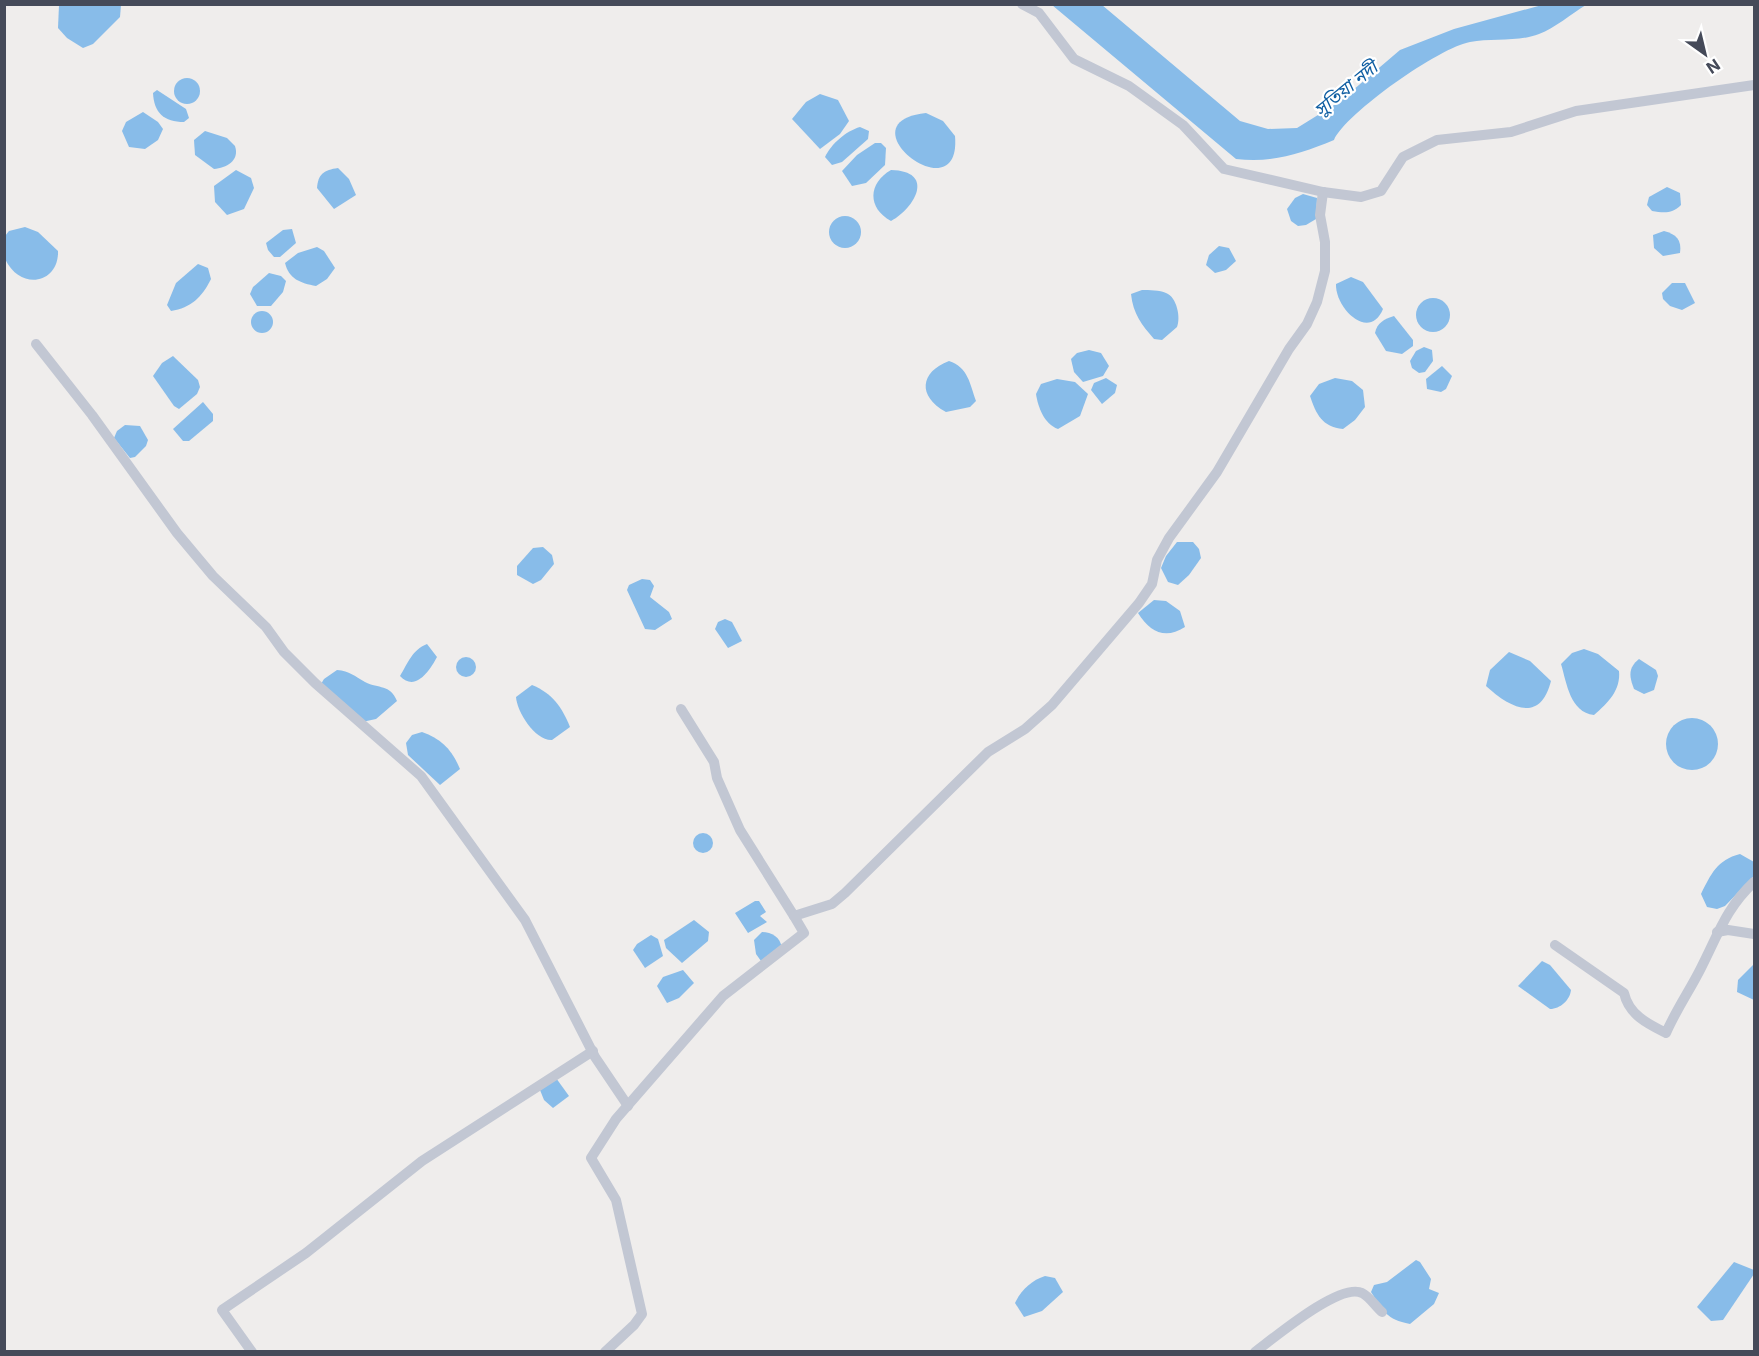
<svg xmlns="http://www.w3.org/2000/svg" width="1759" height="1356" font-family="Inter,'Noto Sans Bengali',sans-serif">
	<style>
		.water { fill: #88bce9 }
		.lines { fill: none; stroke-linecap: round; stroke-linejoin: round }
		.minor { stroke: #c2c7d3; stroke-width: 10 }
		.labels { text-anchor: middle; stroke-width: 4.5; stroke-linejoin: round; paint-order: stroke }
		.water-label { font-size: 18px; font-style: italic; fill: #0f5ea2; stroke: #fff }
	</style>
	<rect width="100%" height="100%" fill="#efedec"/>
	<g class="water">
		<polygon points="59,5 121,5 120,17 93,44 83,48 67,38 58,28"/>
		<path d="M1052 5H1102L1240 121 1268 129 1297 128 1339 102 1400 50 1454 29 1542 5H1586C1571 14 1555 28 1539 34 1519 42 1492 38 1470 42 1440 47 1346 113 1334 140 1300 154 1273 163 1236 159Z"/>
		<circle cx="187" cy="91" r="13"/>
		<path d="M157 90 186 109 189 118 184 122C164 122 154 113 153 93Z"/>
		<polygon points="820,94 838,100 849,121 840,134 820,149 792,119 806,102"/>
		<polygon points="143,112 158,122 163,129 158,140 145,149 129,147 122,131 126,122"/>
		<path d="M926 113 943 121 955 136C962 216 840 122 926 113Z"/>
		<path d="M860 127 869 131 868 139 842 162 832 165 825 157C831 144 846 131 860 127Z"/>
		<path d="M205 131 227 138 235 146C240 161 226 168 214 169L195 155 194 140Z"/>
		<polygon points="875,143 881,143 886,148 885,165 866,183 852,186 842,171 857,155"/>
		<path d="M338 168 349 179 356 195 334 209 317 188C318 174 324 170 338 168Z"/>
		<polygon points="236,170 251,178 254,188 244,209 227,215 215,202 214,186"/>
		<path d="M891 170C935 171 916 207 891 221 867 208 868 183 891 170Z"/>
		<path d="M1667 187 1680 193 1681 205C1672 214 1664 213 1652 211L1647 205 1649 197Z"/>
		<polygon points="1303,194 1317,198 1316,219 1306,225 1298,226 1291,221 1287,209 1295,198"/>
		<circle cx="845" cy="232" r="16"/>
		<path d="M25 227 38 232 58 251C59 283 21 292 5 259V236L9 231Z"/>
		<polygon points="292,229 296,243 280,257 274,257 268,250 266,243 283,230"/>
		<path d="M1664 231C1676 234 1682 240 1680 253L1663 256 1654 248 1653 235Z"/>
		<polygon points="1219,246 1229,248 1236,261 1226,270 1215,273 1206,265 1209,255"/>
		<path d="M317 247 324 251 335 268 327 279 316 286C300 283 289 279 285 263L298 253Z"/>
		<path d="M198 264 208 268 211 279C202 297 191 308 171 311L167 305 176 283Z"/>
		<polygon points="269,273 281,276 286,281 283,292 271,306 257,306 250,294 253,287"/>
		<path d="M1351 277 1363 282 1383 309C1369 342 1335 308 1336 284Z"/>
		<polygon points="1672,283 1685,283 1695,303 1682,310 1670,306 1663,299 1662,293"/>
		<path d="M1142 290C1149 290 1160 290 1166 293 1177 297 1181 318 1177 327L1162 340 1154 339C1142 325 1133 314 1131 294Z"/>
		<circle cx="1433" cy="315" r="17"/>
		<circle cx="262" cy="322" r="11"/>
		<path d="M1394 316 1413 340V346L1402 354 1386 351 1375 333C1377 323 1384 319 1394 316Z"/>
		<polygon points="1424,347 1432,350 1433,361 1425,372 1419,373 1412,368 1410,361 1416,351"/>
		<polygon points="1089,350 1101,353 1109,366 1103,376 1083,382 1074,372 1071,359 1077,353"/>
		<polygon points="173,356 198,380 200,387 197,394 179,409 174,406 153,376 162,363"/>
		<path d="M949 361C968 367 970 384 976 401L970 407 946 412C917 396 920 372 949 361Z"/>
		<polygon points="1442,366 1452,376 1446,389 1441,392 1427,389 1426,379"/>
		<polygon points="1106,378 1117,385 1115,393 1102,404 1091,390 1094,383"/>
		<path d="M1335 378 1352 381 1363 390 1365 407 1355 420 1343 429C1322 427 1316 414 1310 396L1319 384Z"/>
		<path d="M1057 379 1075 382 1088 394 1080 416 1058 429C1044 424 1038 407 1036 394L1041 384Z"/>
		<polygon points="203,402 213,414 213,421 189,441 183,441 173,429"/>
		<polygon points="125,425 140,426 148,440 146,446 135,457 130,458 114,438 117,431"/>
		<polygon points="1177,542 1193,542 1199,549 1201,558 1189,575 1178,585 1168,582 1161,568 1166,556"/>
		<polygon points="543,547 552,555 554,564 541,580 533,584 517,575 517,566 533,548"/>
		<polygon points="642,579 650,580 654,586 650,597 669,612 672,619 655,630 645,629 627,590 629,585"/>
		<path d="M1154 600 1166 601 1180 611 1185 627C1165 640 1150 632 1138 613Z"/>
		<polygon points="725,619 732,622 742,641 728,648 715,629 718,622"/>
		<path d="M427 644 437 657C429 672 415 692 400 676 408 663 412 650 427 644Z"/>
		<path d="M1584 649 1598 654 1619 671C1621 690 1608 703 1594 715 1570 712 1567 684 1561 664L1572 653Z"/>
		<path d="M1509 652 1530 661 1551 681C1540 724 1510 708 1486 686L1490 670Z"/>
		<circle cx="466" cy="667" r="10"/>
		<path d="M1639 659 1656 670 1658 676 1654 690 1644 694 1634 689C1629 676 1628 668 1639 659Z"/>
		<path d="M337 670C350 671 354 676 365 682 379 689 390 684 397 701L376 719 362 722 321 684 324 679Z"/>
		<path d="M532 685C552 693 562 707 570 727L552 740C535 741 517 712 516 697Z"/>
		<circle cx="1692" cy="744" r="26"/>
		<path d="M422 732C442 739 452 750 460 769L440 785 408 755 406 743 412 735Z"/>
		<circle cx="703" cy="843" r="10"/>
		<path d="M1740 854 1754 862 1753 877 1725 906 1717 909 1707 907 1701 894C1711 874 1717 860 1740 854Z"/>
		<polygon points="755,901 759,901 766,912 760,916 767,922 748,933 735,913"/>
		<polygon points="694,920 709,932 708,941 682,963 666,948 664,940"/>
		<path d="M762 932C772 932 780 937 782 948L761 961 756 954 754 940Z"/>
		<polygon points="651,935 658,939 663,956 645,968 633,950 637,944"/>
		<path d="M1542 961 1550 965 1571 990C1570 1000 1560 1009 1550 1009L1518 986Z"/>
		<polygon points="1754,964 1754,1000 1737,992 1738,980"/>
		<polygon points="683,970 694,983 679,998 667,1003 657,986 663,977"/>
		<polygon points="556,1078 569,1096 553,1108 544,1100 540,1090"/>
		<path d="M1416 1260 1420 1262 1431 1279 1429 1289 1439 1293 1434 1304 1410 1324C1386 1319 1384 1312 1371 1292L1374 1285 1387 1282Z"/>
		<polygon points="1734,1262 1754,1270 1754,1274 1723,1320 1711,1321 1697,1307"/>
		<path d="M1045 1276 1055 1278 1063 1292 1042 1311 1024 1317 1015 1303C1021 1290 1032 1280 1045 1276Z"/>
	</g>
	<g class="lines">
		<g class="minor">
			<polyline points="1022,4 1039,13 1074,59 1129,86 1183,125 1224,169 1323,192 1361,197 1381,191 1403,157 1437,140 1511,132 1576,111 1754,85"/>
			<polyline points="36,344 92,415 177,533 213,576 266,627 284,652 315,683 421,776 525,920 595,1057 628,1106"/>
			<polyline points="681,709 714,762 717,778 740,830 794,916 832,904 845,893 988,752 1025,729 1052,705 1139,603 1152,584 1157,560 1169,538 1217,472 1289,349 1307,324 1317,302 1325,271 1325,242 1320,215 1323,192"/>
			<polyline points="1717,932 1728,930 1754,934"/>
			<path d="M1555 945 1624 993C1629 1015 1648 1024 1666 1033 1676 1010 1690 990 1701 968 1718 935 1726 908 1754 882"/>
			<polyline points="252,1352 222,1310 306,1253 422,1161 593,1051"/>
			<polyline points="605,1352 634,1325 642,1314 616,1200 591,1158 616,1119 723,996 804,933 794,916"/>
			<path d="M1255 1352C1274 1338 1340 1282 1362 1293 1369 1296 1376 1307 1382 1312"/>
		</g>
	</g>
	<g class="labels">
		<g class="water-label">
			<text transform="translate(1346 89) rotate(-39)" y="6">সুতিয়া নদী</text>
		</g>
	</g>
	<rect width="1759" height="1356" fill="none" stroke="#454a59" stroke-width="12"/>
	<g transform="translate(1705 54) rotate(146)" stroke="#ffffff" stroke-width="4.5" paint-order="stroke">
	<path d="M0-4.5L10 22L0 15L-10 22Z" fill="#454a59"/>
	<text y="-9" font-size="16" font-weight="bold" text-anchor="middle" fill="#454a59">N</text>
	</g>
</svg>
